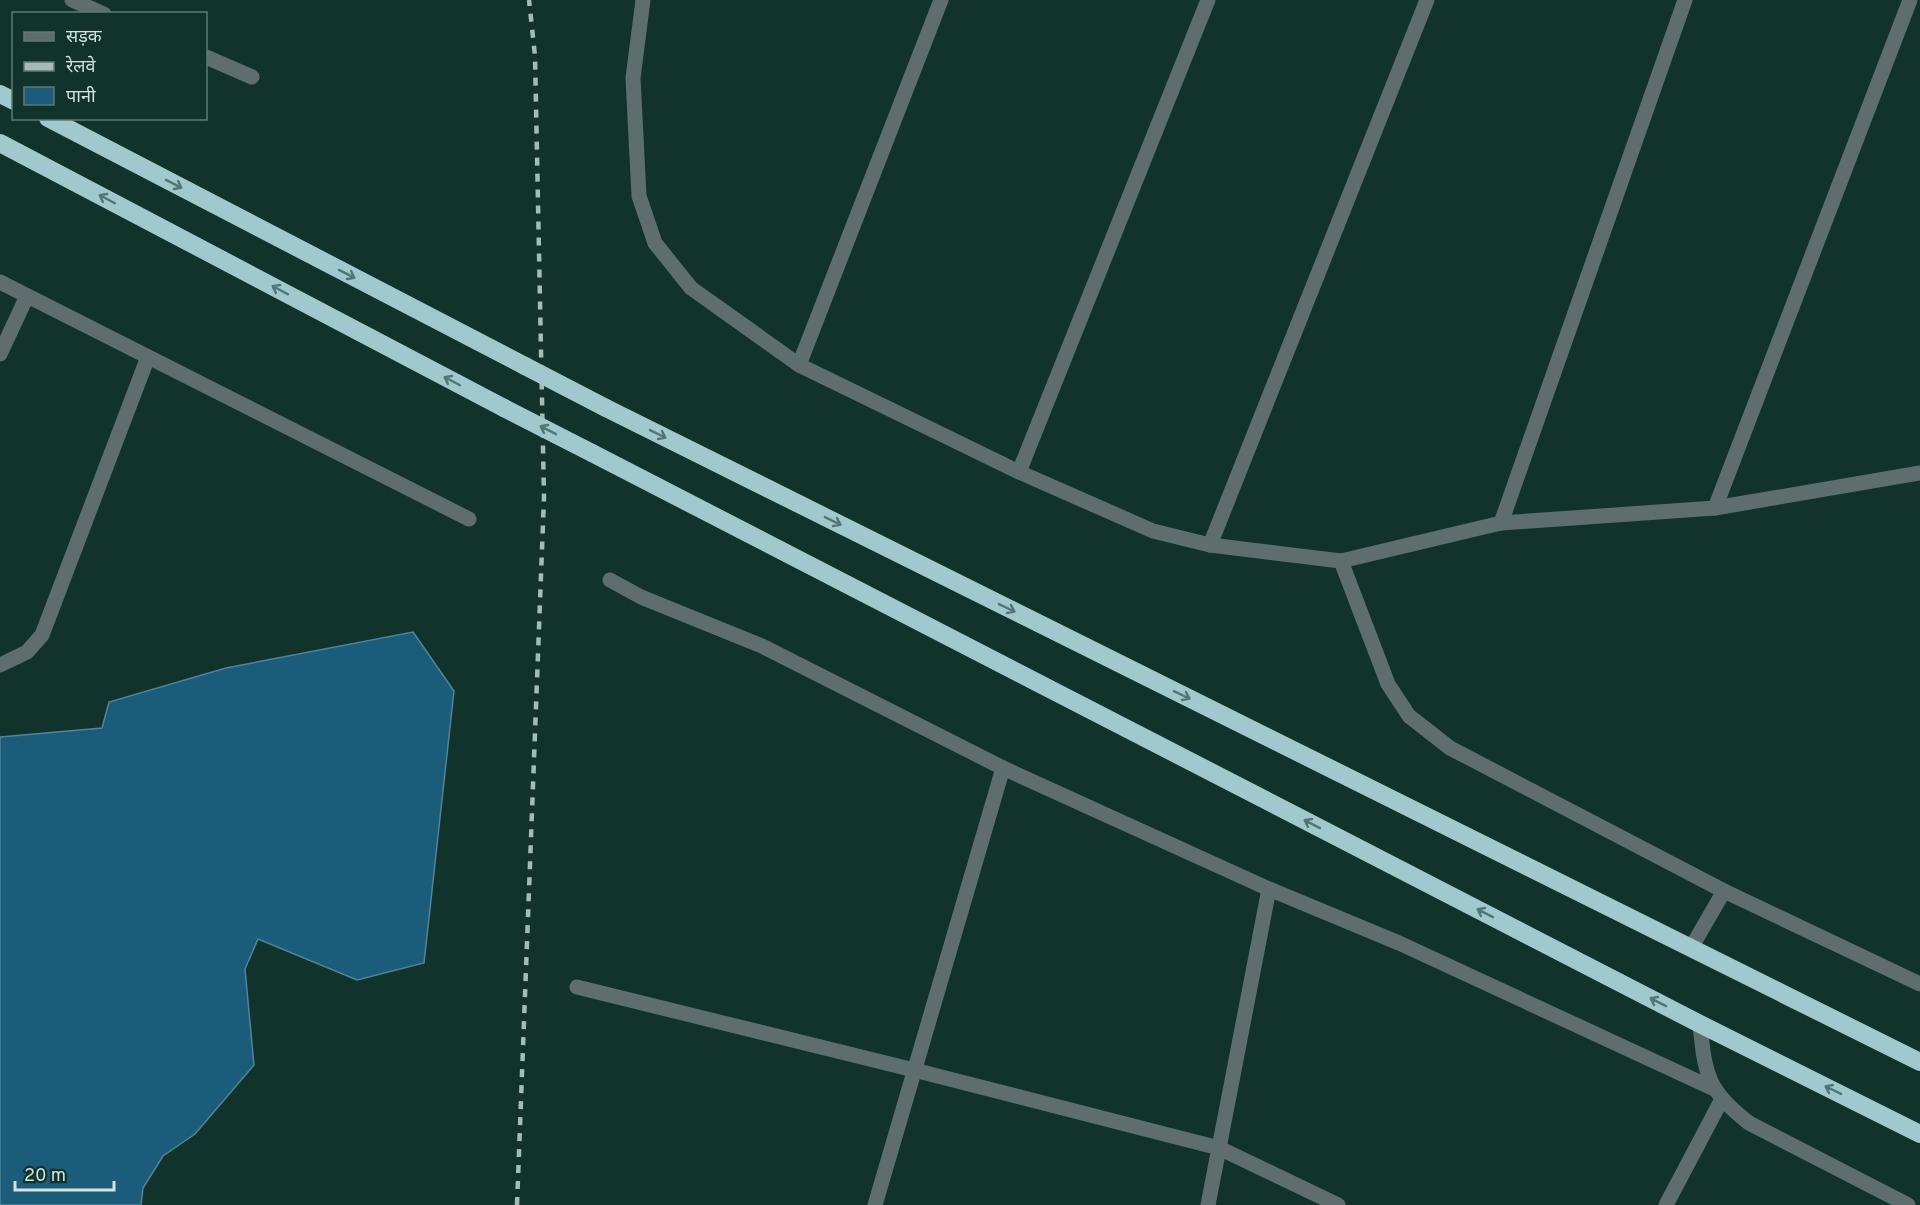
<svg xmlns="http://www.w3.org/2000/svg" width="1920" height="1205" font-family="Overpass,'Noto Sans Devanagari',sans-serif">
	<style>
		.water { fill: #1b5c7b; stroke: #528499; stroke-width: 1.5 }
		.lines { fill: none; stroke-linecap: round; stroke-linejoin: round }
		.minor { stroke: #5e6e6f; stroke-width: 15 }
		.highway { stroke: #a1c8cd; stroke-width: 18 }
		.rail { stroke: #a5bbb5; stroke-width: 4.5; stroke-dasharray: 8 8; stroke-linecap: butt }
		.highway-bridge { stroke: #a1c8cd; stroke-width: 18 }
		.oneway { stroke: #527674 }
	</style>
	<rect width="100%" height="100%" fill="#11332b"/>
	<polygon class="water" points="413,632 454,691 424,963 357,980 258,939 245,969 254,1065 195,1134 163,1156 143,1188 141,1205 0,1205 0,737 102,728 109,702 226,668"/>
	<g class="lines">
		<g class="minor">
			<polyline points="72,0 104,14"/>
			<polyline points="643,0 633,78 639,196 655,243 691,288 799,365 1019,472 1153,531 1210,545 1341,561 1501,523 1715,508 1920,473"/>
			<polyline points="206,57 252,77"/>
			<polyline points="0,282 469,519"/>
			<polyline points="0,354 27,296"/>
			<polyline points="799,365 941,0"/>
			<polyline points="1019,472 1208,0"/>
			<polyline points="1715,508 1910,0"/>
			<polyline points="1501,523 1685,0"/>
			<polyline points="1210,545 1427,0"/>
			<polyline points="1341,561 1388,684 1409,716 1450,748 1724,891"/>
			<polyline points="610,580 641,597 762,646 1003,768 1269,889 1399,943 1712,1088"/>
			<polyline points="0,665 27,652 42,635 148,357"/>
			<polyline points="1691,948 1724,891 1920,984"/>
			<polyline points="577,987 914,1070 1219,1148 1338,1205"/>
			<path d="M1700 1024C1705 1075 1707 1090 1749 1123L1908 1205"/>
			<polyline points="875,1205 1003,768"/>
			<polyline points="1208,1205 1269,889"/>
			<polyline points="1666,1205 1722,1099"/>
		</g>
		<g class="highway">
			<polyline points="0,94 14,101"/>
			<polyline points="48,118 525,366"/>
			<polyline points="0,143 504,408"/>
			<polyline points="606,408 1920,1062"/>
			<polyline points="592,453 1700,1024 1920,1134"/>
		</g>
		<polyline class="rail" points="517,1205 544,497 535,56 529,0"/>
		<g class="highway-bridge">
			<polyline points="525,366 606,408"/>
			<polyline points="504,408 592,453"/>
		</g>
	</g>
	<defs><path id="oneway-shaft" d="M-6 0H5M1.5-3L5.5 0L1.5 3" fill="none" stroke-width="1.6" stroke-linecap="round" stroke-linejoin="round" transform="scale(1.5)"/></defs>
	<g class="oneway">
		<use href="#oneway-shaft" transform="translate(174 184) rotate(27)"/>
		<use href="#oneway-shaft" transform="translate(107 199) rotate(-152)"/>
		<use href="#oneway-shaft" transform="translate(347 274) rotate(27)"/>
		<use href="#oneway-shaft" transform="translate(280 290) rotate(-152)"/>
		<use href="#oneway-shaft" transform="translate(452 381) rotate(-152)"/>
		<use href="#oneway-shaft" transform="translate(548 430) rotate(-153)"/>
		<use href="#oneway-shaft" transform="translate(658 434) rotate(26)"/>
		<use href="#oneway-shaft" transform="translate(833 521) rotate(26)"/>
		<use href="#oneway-shaft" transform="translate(1007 608) rotate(26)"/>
		<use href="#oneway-shaft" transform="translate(1182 695) rotate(26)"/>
		<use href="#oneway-shaft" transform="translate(1312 824) rotate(-153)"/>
		<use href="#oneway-shaft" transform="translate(1485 913) rotate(-153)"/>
		<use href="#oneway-shaft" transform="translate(1658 1002) rotate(-153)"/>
		<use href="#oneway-shaft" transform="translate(1833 1090) rotate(-154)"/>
	</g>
	<rect x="12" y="12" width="195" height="108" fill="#11332b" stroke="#5e7973" stroke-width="1.5"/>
	<rect x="24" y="32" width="30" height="9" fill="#5e6e6f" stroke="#5e7973" stroke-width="1.5"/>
	<text x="66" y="42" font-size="18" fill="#d1e3de">सड़क</text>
	<rect x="24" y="62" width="30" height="9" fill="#a5bbb5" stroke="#5e7973" stroke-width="1.5"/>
	<text x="66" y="72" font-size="18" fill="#d1e3de">रेलवे</text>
	<rect x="24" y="87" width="30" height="18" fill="#1b5c7b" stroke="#5e7973" stroke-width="1.5"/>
	<text x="66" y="102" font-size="18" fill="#d1e3de">पानी</text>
	<path d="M15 1181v9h99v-9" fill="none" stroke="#d1e3de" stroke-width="3"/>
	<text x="24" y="1181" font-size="18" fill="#d1e3de" stroke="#11332b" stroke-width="4.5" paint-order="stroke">20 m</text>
</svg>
